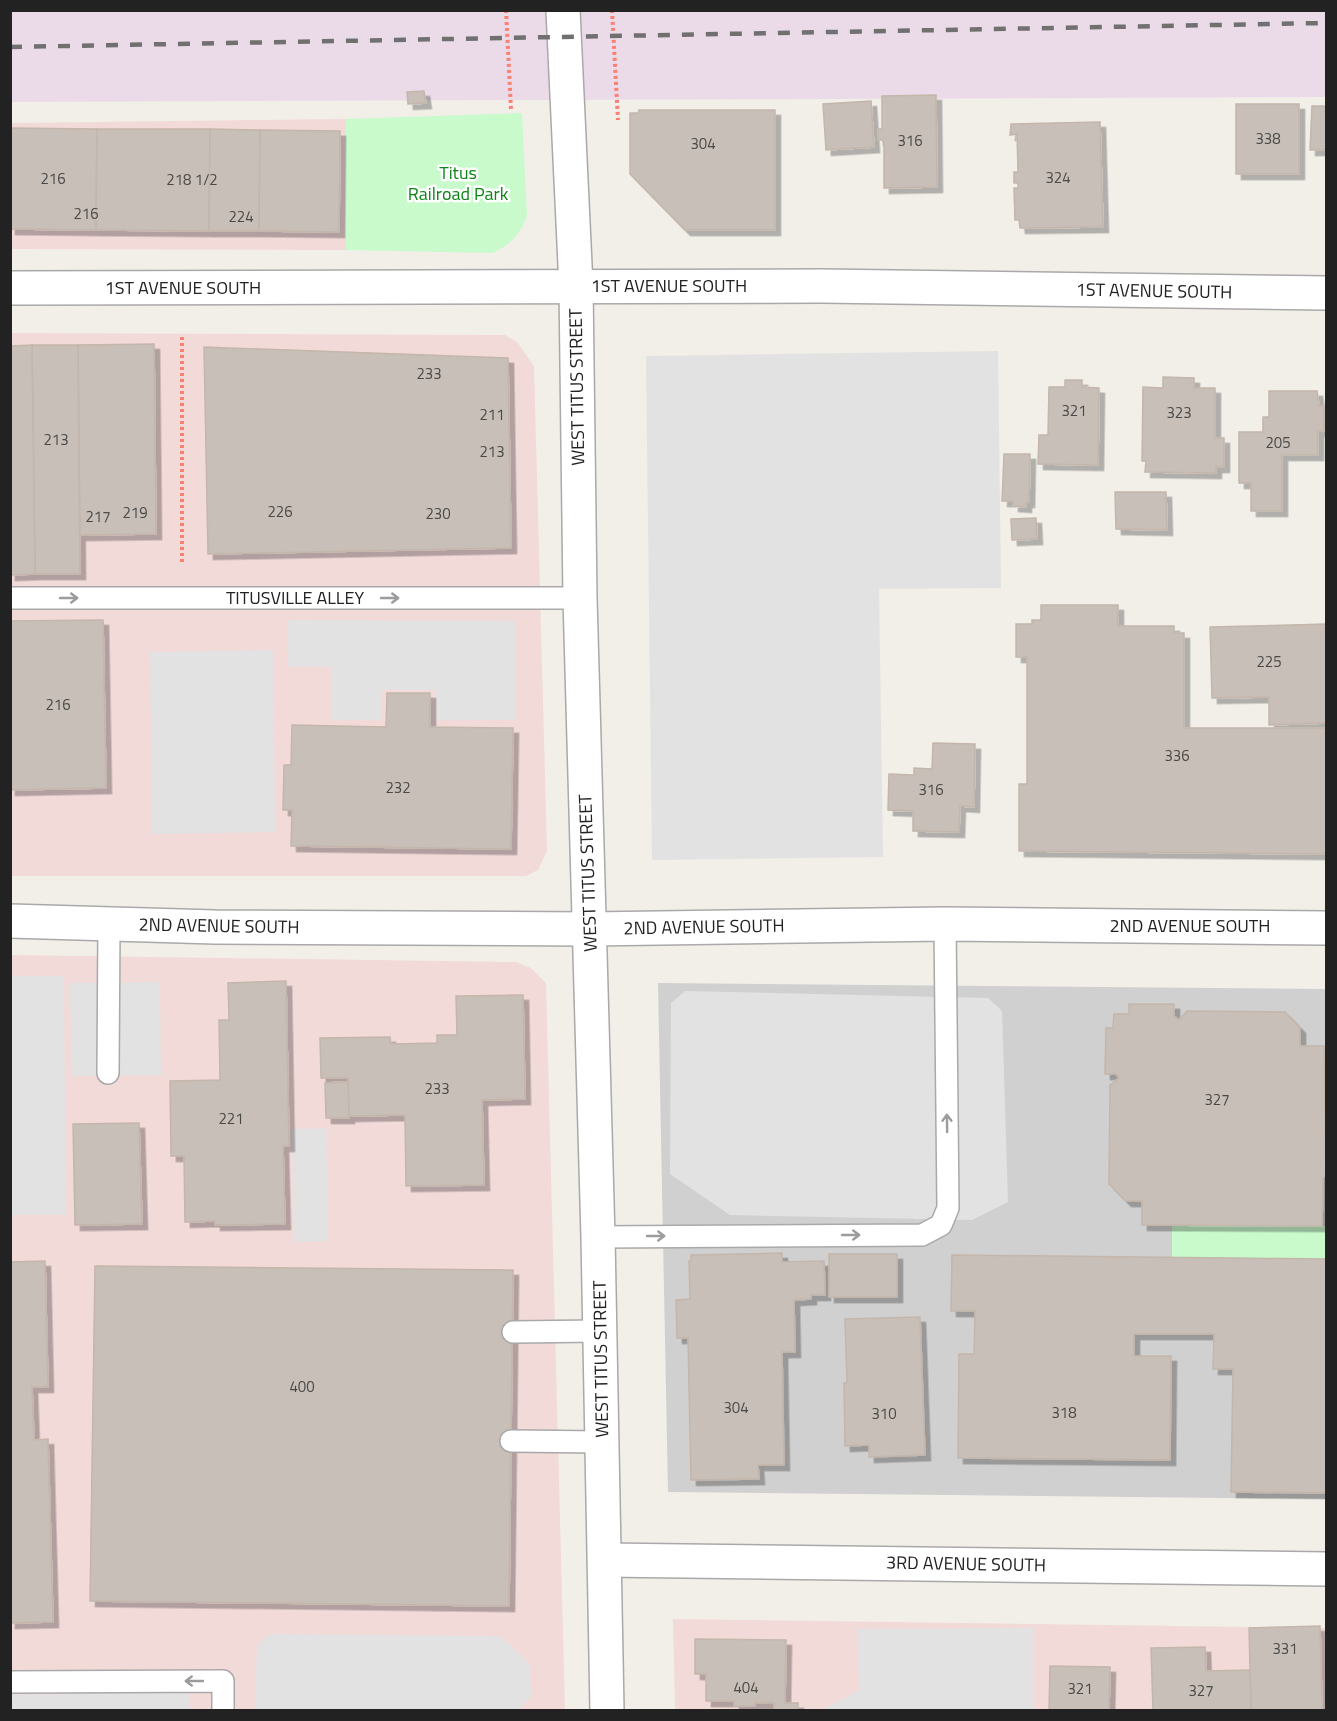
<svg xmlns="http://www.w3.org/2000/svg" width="1337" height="1721" font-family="'Titillium Web',sans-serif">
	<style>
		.commercial { fill: #f2dad9 }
		.industrial { fill: #ebdbe8 }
		.religious { fill: #d0d0d0 }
		.park { fill: #c8facc }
		.parking { fill: #e2e2e2 }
		.building { fill: #c7bfb8; stroke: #c4b6ab; stroke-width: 1.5; filter: url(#shadow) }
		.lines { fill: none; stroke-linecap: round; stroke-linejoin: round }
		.service-casing { stroke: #a9a9a9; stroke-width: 24 }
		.minor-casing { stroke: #a9a9a9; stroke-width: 36 }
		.path { stroke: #fa8072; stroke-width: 4; stroke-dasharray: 3 3; stroke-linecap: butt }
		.service { stroke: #fff; stroke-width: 21 }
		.minor { stroke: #fff; stroke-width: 33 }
		.rail { stroke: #707070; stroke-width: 4.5; stroke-dasharray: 12 12; stroke-linecap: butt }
		.oneway { stroke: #9c9c9c }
		.labels { text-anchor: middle; stroke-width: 5; stroke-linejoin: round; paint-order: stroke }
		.number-label { font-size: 15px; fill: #4b4948 }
		.park-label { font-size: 18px; fill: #0c8416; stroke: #fff }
		.street-label { font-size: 18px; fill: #222; stroke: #fff }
	</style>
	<defs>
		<filter id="shadow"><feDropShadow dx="5.5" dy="5.5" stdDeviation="0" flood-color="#0004"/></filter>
	</defs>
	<rect width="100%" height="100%" fill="#f2efe9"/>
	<g class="commercial">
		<polygon points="346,119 346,250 11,249 10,123"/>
		<polygon points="11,333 496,335 505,335 517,342 534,366 547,851 538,870 526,876 11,876"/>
		<polygon points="11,955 516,962 531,968 546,983 565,1710 11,1710"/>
		<polygon points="673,1619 1326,1628 1326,1710 675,1710"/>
	</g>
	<polygon class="industrial" points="10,11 1326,11 1326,97 11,102"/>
	<polygon class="religious" points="658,983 1326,989 1326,1499 668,1492"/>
	<g class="park">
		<path d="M522 113 527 216C520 234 511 245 492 253L346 250V119Z"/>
		<polygon points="1172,1225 1326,1226 1326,1259 1172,1257"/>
	</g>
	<g class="parking">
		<polygon points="998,351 1001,588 879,589 883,857 652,860 646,356"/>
		<polygon points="288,620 515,621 515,720 435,720 435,690 382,690 382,720 332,720 332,667 288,667"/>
		<polygon points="273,650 275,832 152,834 150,652"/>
		<polygon points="10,976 64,976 66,1215 11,1215"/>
		<polygon points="160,982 161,1075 71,1076 70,983"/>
		<polygon points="685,991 988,998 1002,1011 1008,1202 972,1220 730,1215 670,1174 671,1003"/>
		<polygon points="326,1128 328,1241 294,1242 292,1129"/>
		<polygon points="1034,1628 1034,1710 822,1710 859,1690 858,1629"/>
		<polygon points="270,1634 500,1636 530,1664 531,1697 518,1710 255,1710 257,1647"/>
		<polygon points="190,1692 190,1710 11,1710 11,1695"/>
	</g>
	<g class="building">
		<polygon points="424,91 426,103 408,104 407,92"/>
		<polygon points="936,95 937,187 884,188 884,143 882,140 878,140 878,129 882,129 882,96"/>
		<polygon points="871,101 874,147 826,150 823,104"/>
		<rect x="1236" y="104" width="63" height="70"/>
		<polygon points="1312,106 1326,106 1326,150 1310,150"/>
		<polygon points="639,110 775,110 775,230 685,230 630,174 630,113 638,113"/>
		<polygon points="1100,122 1103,227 1020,228 1019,220 1015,220 1014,188 1018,188 1018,183 1014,183 1014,172 1018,172 1017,134 1010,135 1011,124"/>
		<polygon points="10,128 97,129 96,230 10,229"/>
		<polygon points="97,129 210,129 209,231 96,230"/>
		<polygon points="210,129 260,130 259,231 209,231"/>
		<polygon points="260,130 340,131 339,232 259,231"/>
		<polygon points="154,344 156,534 80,535 78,345"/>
		<polygon points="32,345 78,345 80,574 35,574"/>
		<polygon points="32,345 35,574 10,575 10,346"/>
		<polygon points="204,347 508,358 511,548 208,554"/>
		<polygon points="1163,377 1194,378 1194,388 1215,388 1215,438 1224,438 1224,467 1216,467 1216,473 1145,472 1146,461 1142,461 1143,387 1163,388"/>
		<polygon points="1065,380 1082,380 1082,387 1099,388 1098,465 1038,464 1039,435 1048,435 1049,387 1065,387"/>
		<polygon points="1269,391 1317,391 1319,406 1324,406 1324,431 1318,431 1318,455 1282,455 1282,511 1251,511 1251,483 1239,483 1239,432 1263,432 1263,417 1269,417"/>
		<polygon points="1004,454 1030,454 1029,502 1026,502 1026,507 1013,506 1013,501 1002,501"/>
		<polygon points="1115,492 1166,492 1167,530 1116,529"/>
		<polygon points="1036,518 1037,539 1012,540 1011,519"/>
		<polygon points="1041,605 1118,605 1118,626 1174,626 1174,633 1184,633 1184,728 1326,728 1326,854 1019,851 1019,784 1027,784 1027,657 1016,657 1016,624 1032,624 1032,620 1041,620"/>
		<polygon points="103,620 106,788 10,790 10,621"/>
		<polygon points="1326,624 1326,723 1269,725 1269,697 1212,698 1210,627"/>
		<polygon points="387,693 430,693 430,727 513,728 511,849 291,846 292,810 283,810 284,765 291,765 292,725 386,727"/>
		<polygon points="933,743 975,744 974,807 960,806 959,832 913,831 913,811 888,810 889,774 914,775 914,768 932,769"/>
		<polygon points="286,981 289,1146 283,1146 285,1224 215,1225 215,1221 185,1222 184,1156 171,1156 170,1081 220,1080 219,1020 229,1020 228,983"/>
		<polygon points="523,995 525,1099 482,1100 484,1185 406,1186 405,1115 349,1116 348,1078 321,1078 320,1038 390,1037 391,1044 437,1043 437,1035 457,1035 456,996"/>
		<polygon points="1129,1004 1174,1004 1174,1016 1179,1020 1187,1011 1285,1012 1300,1028 1300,1046 1324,1046 1326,1175 1323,1178 1322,1226 1142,1225 1142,1201 1126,1201 1109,1184 1110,1085 1119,1078 1116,1074 1105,1074 1106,1028 1113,1028 1114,1014 1129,1014"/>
		<polygon points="348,1082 349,1118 326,1118 325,1083"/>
		<polygon points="139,1123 142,1224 75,1225 73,1124"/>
		<polygon points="782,1253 782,1262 824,1261 825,1295 811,1295 811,1299 794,1300 795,1352 782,1352 784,1465 758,1465 759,1479 691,1480 688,1338 677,1338 676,1300 690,1299 689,1261 691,1261 691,1255"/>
		<rect x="829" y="1254" width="68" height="43"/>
		<polygon points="952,1255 1326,1259 1326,1493 1231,1492 1233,1369 1213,1369 1214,1334 1134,1334 1134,1356 1171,1356 1170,1460 958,1458 959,1354 974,1354 975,1311 951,1311"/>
		<polygon points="45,1261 48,1387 32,1387 34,1440 48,1439 53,1622 10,1623 10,1262"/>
		<polygon points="95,1266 513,1270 509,1606 90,1601"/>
		<polygon points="920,1317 925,1455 869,1457 869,1445 845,1446 844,1383 847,1382 845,1319"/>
		<polygon points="1320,1626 1322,1710 1251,1710 1249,1628"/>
		<polygon points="695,1639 786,1640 785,1703 798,1703 798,1710 774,1710 774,1703 755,1703 755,1706 734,1706 734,1701 706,1701 706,1674 695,1674"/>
		<polygon points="1205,1647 1206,1671 1250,1670 1251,1710 1153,1710 1151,1648"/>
		<polygon points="1050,1666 1110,1667 1109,1710 1049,1710"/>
	</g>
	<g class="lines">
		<defs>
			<g id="service">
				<polyline points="10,598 580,598"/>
				<polyline points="108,1073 109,924"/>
				<polyline points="598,1237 922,1235 941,1225 948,1208 945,924"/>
				<polyline points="513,1332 600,1331"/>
				<polyline points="511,1441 602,1442"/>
				<polyline points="10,1682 223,1681 223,1710"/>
			</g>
			<g id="minor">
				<polyline points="563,10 576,286 580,598 598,1237 607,1710"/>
				<polyline points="10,288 822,286 1326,293"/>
				<polyline points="10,921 215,927 590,929 945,924 1326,928"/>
				<polyline points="605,1560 1326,1569"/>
			</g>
		</defs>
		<use href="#service" class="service-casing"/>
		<use href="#minor" class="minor-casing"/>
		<g class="path">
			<polyline points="506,10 511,109"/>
			<polyline points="612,10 618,120"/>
			<polyline points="182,337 182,564"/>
		</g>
		<use href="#service" class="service"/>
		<use href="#minor" class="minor"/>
		<polyline class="rail" points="10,47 1326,23"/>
	</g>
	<defs><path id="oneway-shaft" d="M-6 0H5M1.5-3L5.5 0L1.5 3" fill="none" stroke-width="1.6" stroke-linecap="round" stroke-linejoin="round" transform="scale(1.5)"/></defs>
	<g class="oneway">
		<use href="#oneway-shaft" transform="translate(69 598)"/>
		<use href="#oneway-shaft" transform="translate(390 598)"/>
		<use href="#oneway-shaft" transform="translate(947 1123) rotate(-91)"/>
		<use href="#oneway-shaft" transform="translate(851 1235)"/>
		<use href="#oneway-shaft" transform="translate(656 1236)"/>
		<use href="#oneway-shaft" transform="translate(194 1681) rotate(180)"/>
	</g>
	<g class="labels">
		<g class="number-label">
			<text x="1268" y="144">338</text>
			<text x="910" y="146">316</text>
			<text x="703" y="149">304</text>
			<text x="1058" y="183">324</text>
			<text x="53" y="184">216</text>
			<text x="192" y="185">218 1/2</text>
			<text x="86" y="219">216</text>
			<text x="241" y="222">224</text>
			<text x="429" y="379">233</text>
			<text x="1074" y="416">321</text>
			<text x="1179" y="418">323</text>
			<text x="492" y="420">211</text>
			<text x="56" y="445">213</text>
			<text x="1278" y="448">205</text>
			<text x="492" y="457">213</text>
			<text x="280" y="517">226</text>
			<text x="135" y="518">219</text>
			<text x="438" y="519">230</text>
			<text x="98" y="522">217</text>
			<text x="1269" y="667">225</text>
			<text x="58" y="710">216</text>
			<text x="1177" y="761">336</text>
			<text x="398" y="793">232</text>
			<text x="931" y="795">316</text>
			<text x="437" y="1094">233</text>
			<text x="1217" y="1105">327</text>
			<text x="231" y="1124">221</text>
			<text x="302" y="1392">400</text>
			<text x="736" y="1413">304</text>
			<text x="1064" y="1418">318</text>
			<text x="884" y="1419">310</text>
			<text x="1285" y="1654">331</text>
			<text x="746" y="1693">404</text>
			<text x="1080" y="1694">321</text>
			<text x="1201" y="1696">327</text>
		</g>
		<g class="park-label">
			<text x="458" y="179">Titus<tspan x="458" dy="21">Railroad Park</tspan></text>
		</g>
		<g class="street-label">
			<text x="669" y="292">1ST AVENUE SOUTH</text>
			<text x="183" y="294">1ST AVENUE SOUTH</text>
			<text transform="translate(1154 291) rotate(1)" y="6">1ST AVENUE SOUTH</text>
			<text transform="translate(577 387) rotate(-91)" y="6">WEST TITUS STREET</text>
			<text x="295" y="604">TITUSVILLE ALLEY</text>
			<text transform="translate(588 873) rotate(-92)" y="6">WEST TITUS STREET</text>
			<text transform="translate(219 926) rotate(1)" y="6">2ND AVENUE SOUTH</text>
			<text x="1190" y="932">2ND AVENUE SOUTH</text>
			<text transform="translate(704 927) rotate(-1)" y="6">2ND AVENUE SOUTH</text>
			<text transform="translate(601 1359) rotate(-91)" y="6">WEST TITUS STREET</text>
			<text transform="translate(966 1564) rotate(1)" y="6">3RD AVENUE SOUTH</text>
		</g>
	</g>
	<rect width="1337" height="1721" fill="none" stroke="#222222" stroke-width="24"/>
</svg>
